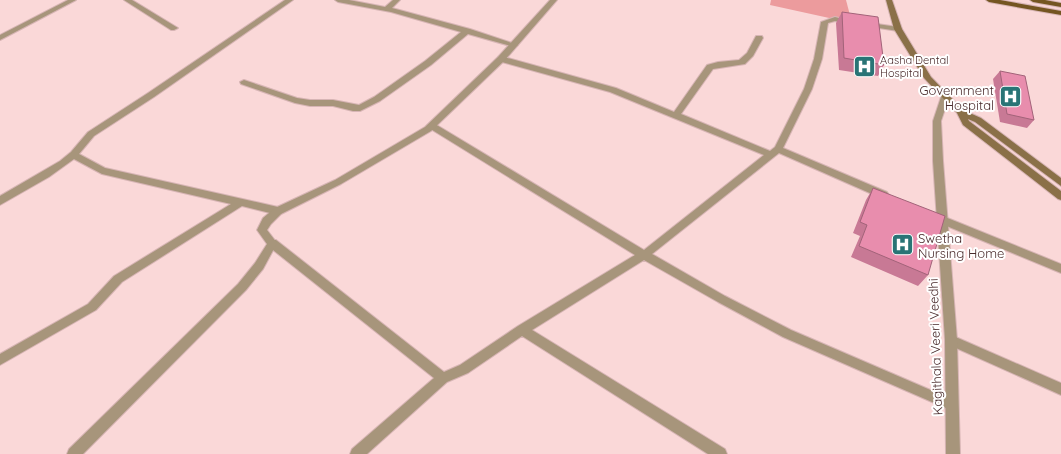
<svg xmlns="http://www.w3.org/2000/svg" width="1061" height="454" font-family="Quicksand,sans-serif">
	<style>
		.green { fill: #ec9b9d }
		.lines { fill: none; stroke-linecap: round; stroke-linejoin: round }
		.minor-casing { stroke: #d7b5b5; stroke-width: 2 }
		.tertiary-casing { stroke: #d7b5b5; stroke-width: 2 }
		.secondary-casing { stroke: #d7b5b5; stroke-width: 2 }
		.primary-casing { stroke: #d7b5b5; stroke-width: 2 }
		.minor { fill: #a7957b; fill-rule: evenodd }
		.tertiary { fill: #a7957b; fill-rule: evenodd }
		.secondary { fill: #8a7048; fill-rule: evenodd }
		.primary { fill: #745521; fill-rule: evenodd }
		.wall { fill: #c87995 }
		.building { fill: #e88dad; stroke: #a26379 }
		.labels { text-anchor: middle; stroke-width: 4; stroke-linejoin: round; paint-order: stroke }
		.far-poi-label { font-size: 11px; fill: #492a2b; stroke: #fff; text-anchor: start }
		.poi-label { font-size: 13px; fill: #492a2b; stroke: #fff; text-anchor: end }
		.street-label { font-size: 13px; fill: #492a2b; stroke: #fff }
	</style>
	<rect width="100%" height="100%" fill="#fad8d8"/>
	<polygon class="green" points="771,0 846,0 852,23 770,5"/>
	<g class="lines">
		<defs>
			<g id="minor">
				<polygon points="68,0 76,0 0,40 0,35"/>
				<polygon points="124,0 132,0 178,28 174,30 171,30"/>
				<polygon points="285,0 293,0 154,97 94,136 79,154 105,168 278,207 281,208 283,211 281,214 278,215 242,206 122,282 96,310 0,365 0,354 88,304 114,276 231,204 102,174 74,159 49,177 0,205 0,196 60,161 71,152 88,132 148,93"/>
				<polygon points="335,0 349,0 385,7 393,0 400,0 392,8 470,29 518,45 514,47 468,34 431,65 380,101 360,111 353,111 333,106 310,106 295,103 241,84 240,82 244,80 297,98 310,100 333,100 359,105 374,97 425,61 461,32 391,12 338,2"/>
				<polygon points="835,17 854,22 850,24 835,21 828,23 822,59 812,89 783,148 887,192 889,195 887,198 881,198 779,153 652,254 725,296 791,330 956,401 958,405 956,409 952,411 948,409 783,337 718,302 644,260 532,330 725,449 727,454 708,454 522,336 468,373 447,382 367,454 350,454 352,449 434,378 268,246 267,243 268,240 276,240 444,372 460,365 518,326 635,255 429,128 428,126 429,124 435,124 644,250 764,155 610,92 498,61 498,57 504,57 616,88 674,112 707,65 718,62 739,60 747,53 756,36 762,36 763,38 753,56 745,64 713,69 681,114 770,151 775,147 804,89 814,59 821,22"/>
				<polygon points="863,22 898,27 902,29 898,31 866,26 862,24"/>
				<polygon points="935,213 1061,264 1061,273 932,220 930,217 932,214"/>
				<polygon points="951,335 1061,383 1061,395 947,344 945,340 947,336"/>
			</g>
			<g id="tertiary">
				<polygon points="550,0 557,0 504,61 431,131 341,184 281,214 271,224 267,230 277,243 263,269 246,290 83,454 67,454 69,449 238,284 255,263 267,244 257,230 263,218 275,208 335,180 425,127 498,57"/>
				<polygon points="945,94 949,97 941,121 943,161 957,340 960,454 946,454 945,340 933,161 933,121 941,97"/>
			</g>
			<polygon id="secondary" points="886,0 892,0 902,29 931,77 963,110 981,118 1061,178 1061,186 975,122 968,119 969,121 1061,191 1061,200 1058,199 963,125 957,113 924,78 894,29"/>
			<g id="primary">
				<polygon points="986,0 1000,0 1061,11 1061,15 989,2"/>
				<polygon points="1030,0 1045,0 1061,3 1061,7 1033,2"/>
			</g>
		</defs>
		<use href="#minor" class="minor-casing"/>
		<use href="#tertiary" class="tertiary-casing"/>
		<use href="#secondary" class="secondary-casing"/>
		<use href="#primary" class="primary-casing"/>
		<use href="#minor" class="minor"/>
		<use href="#tertiary" class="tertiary"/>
		<use href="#secondary" class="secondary"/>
		<use href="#primary" class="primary"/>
	</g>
	<g class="wall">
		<polygon points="842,12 884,65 878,76 839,70 836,23"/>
		<polygon points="1000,71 1034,120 1027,128 1000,122 993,79"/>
		<polygon points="873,188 928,275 918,286 851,257 860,236 853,233 866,200"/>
	</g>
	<g class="building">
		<polygon points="842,12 878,17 884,65 844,58"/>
		<polygon points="1000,71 1025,76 1034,120 1007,114"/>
		<polygon points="873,188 945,216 928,275 859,246 867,225 860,222"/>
	</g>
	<defs>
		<symbol id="hospital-square" viewBox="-11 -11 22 22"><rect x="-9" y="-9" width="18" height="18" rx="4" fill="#297476" stroke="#fff"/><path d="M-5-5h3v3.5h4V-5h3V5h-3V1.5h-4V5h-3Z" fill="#fff"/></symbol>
	</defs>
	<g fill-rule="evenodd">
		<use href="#hospital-square" x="852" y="54" width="25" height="25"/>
		<use href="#hospital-square" x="998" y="84" width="25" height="25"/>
		<use href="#hospital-square" x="890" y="232" width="25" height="25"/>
	</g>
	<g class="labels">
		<g class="far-poi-label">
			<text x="880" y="64">Aasha Dental<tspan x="880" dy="13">Hospital</tspan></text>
		</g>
		<g class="poi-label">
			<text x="994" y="95">Government<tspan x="994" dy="15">Hospital</tspan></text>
			<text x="918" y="243" text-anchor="start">Swetha<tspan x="918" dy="15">Nursing Home</tspan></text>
		</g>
		<g class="street-label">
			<text transform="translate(935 347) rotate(-92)" y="5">Kagithala Veeri Veedhi</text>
		</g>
	</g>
</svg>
